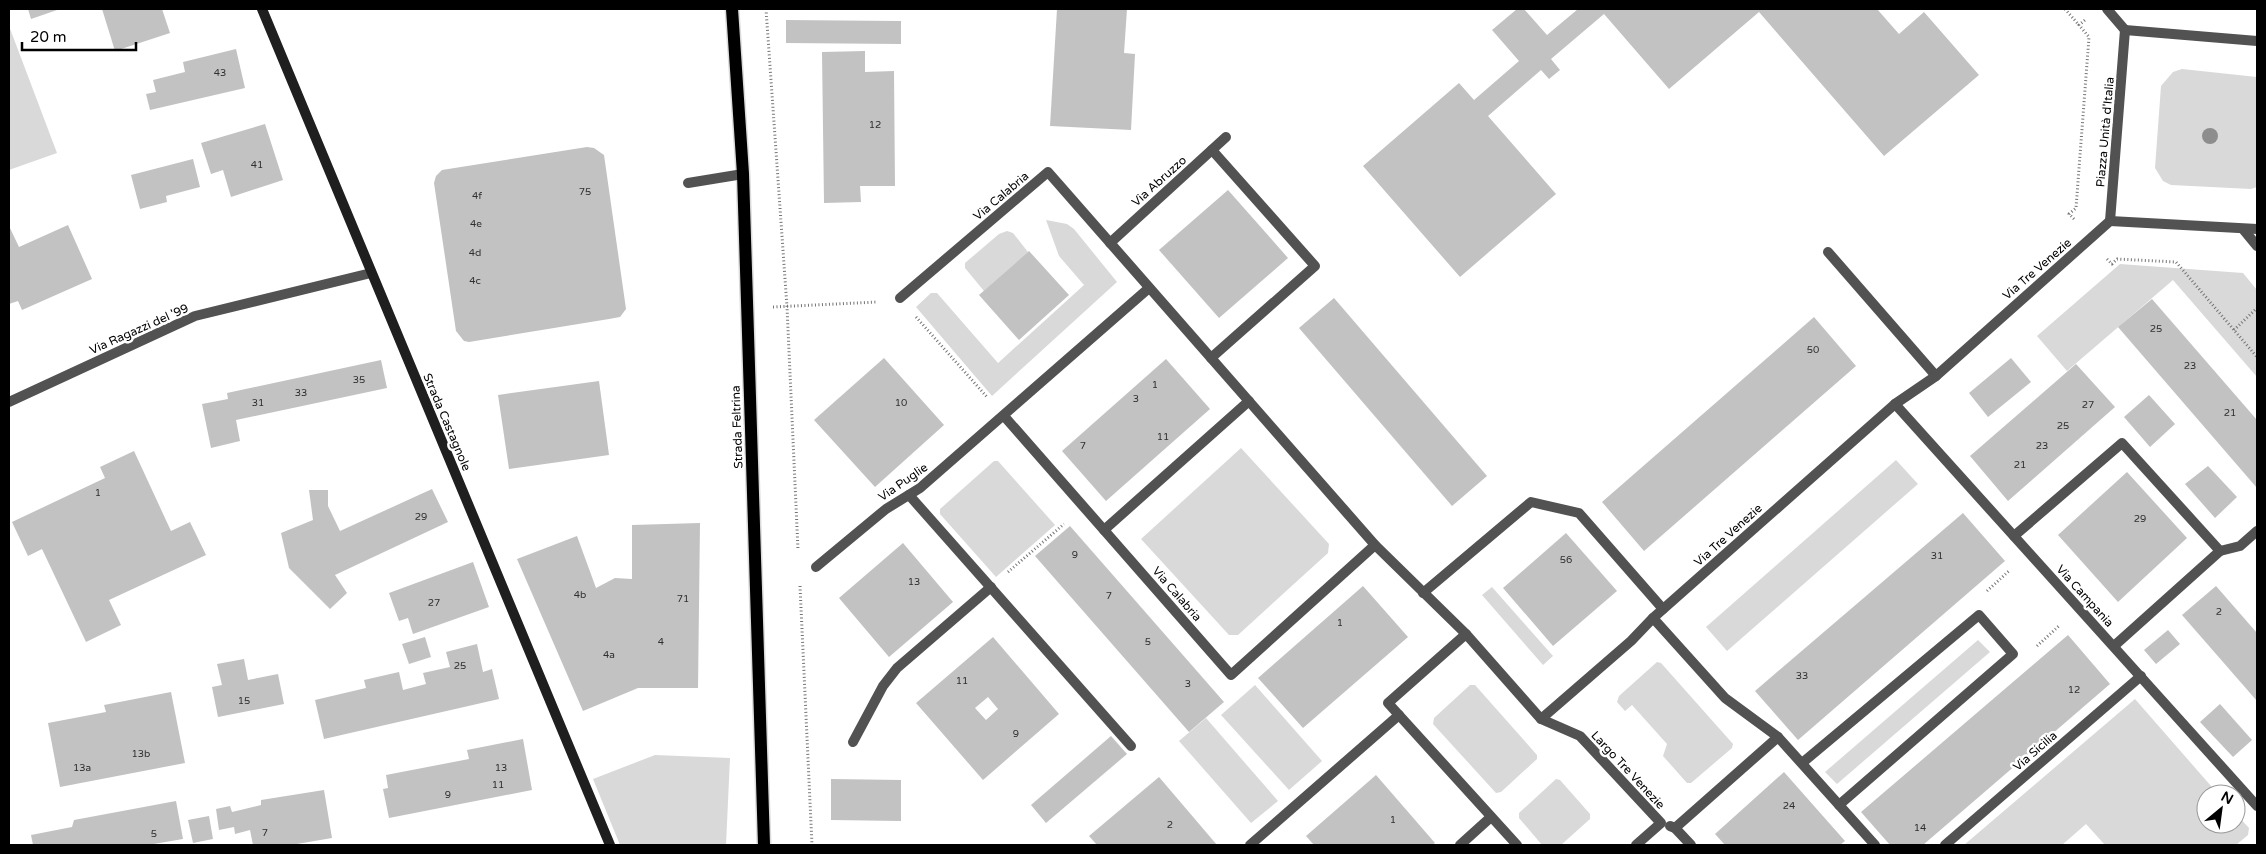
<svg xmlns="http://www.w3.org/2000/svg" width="2266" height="854" font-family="'Varela Round',sans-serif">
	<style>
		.green { fill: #d9d9d9 }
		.building { fill: #c2c2c2; fill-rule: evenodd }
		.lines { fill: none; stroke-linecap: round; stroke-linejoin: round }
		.primary-casing { stroke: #dbdbdb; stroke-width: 15 }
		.path { stroke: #747474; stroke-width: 3; stroke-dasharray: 1 2.5; stroke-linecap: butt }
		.lane { stroke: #525252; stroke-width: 10 }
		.street { stroke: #525252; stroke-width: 10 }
		.secondary { stroke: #1f1f1f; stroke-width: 10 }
		.primary { stroke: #000; stroke-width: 12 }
		.tree { fill: #8d8d8d }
		.labels { text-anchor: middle; stroke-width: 5; stroke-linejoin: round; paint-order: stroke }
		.number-label { font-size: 10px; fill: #303030 }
		.street-label { font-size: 12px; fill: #000; stroke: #fff }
	</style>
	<rect width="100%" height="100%" fill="#fff"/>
	<g class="green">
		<polygon points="9,26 57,153 9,170"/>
		<polygon points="2182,69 2257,77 2257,187 2251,189 2171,185 2163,181 2155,168 2161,86 2173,72"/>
		<polygon points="1046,220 1067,224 1074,229 1117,282 992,396 916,307 931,293 937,293 998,363 1084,285 1059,256"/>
		<polygon points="1007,231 1013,233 1028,252 984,291 965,268 965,263 999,234"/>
		<polygon points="2120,264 2243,273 2257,290 2257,377 2173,280 2067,371 2037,336"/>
		<polygon points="1241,448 1329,544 1328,553 1238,635 1229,635 1141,539"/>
		<polygon points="1896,460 1918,484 1727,651 1706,627"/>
		<polygon points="994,461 998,461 1055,525 996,577 940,514 940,509"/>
		<polygon points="1492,587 1553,656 1543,665 1482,595"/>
		<polygon points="1978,640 1990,652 1837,784 1825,772"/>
		<polygon points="1657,662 1661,663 1733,744 1732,748 1691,783 1687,783 1663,756 1667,744 1632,705 1625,711 1617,702 1619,696"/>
		<polygon points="1255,685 1322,761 1289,790 1221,715"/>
		<polygon points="1470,685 1475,685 1537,755 1537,759 1501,792 1496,793 1433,724 1434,718"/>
		<polygon points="2135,699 2218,794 2206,794 2206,824 2236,824 2236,814 2249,828 2248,835 2236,845 2105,845 2086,824 2062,845 1964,845"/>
		<polygon points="1206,718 1278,801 1251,823 1179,741"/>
		<polygon points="655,755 730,758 726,845 620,845 593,779"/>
		<polygon points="1556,779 1560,780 1590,814 1590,819 1561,845 1542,845 1519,818 1519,813"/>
	</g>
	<g class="building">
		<polygon points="28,9 60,9 31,19"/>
		<polygon points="102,9 162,9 170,33 115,51"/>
		<polygon points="1057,9 1127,9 1124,53 1135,54 1131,130 1050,126"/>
		<polygon points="1517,9 1524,9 1547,35 1578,9 1877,9 1899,34 1924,12 1979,75 1884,156 1759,12 1669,89 1604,14 1551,59 1560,70 1549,79 1541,70 1488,116 1556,194 1460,277 1363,166 1459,83 1474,100 1519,61 1492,30"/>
		<polygon points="786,20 901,21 901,44 786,43"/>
		<polygon points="236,49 245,88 150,110 146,94 156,92 153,80 185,72 183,62"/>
		<polygon points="865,51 865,72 894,71 895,186 860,186 861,202 824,203 822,52"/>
		<polygon points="265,124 283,180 231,197 223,170 211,174 201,143"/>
		<polygon points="587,147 594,148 604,155 626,309 620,317 609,319 469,342 464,341 456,331 434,183 436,176 442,170"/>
		<polygon points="193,159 200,187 166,196 167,202 140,209 131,175"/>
		<polygon points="1228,190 1288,258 1219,318 1159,250"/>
		<polygon points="68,225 92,279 22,310 18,301 9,304 9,226 19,247"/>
		<polygon points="1029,251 1069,295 1019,340 979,295"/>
		<polygon points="1334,298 1487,476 1452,506 1299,328"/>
		<polygon points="2152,299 2257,420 2257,488 2118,327"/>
		<polygon points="1814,317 1856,366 1644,551 1602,502"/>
		<polygon points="884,358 944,425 875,487 814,420"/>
		<polygon points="2011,358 2031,382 1988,417 1969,393"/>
		<polygon points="1166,359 1210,409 1106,501 1062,451"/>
		<polygon points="381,360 387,388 236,420 240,441 211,448 202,404 228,399 227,393"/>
		<polygon points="2076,364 2115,407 2008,501 1970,456"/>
		<polygon points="599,381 609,455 509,469 498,395"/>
		<polygon points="2149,395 2175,424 2150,447 2124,417"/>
		<polygon points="134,451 171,531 190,522 206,555 109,600 121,625 86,642 42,549 28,556 12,522 105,478 100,467"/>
		<polygon points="2208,466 2237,497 2215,518 2185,484"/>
		<polygon points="2127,472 2187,538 2118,602 2058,535"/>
		<polygon points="432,489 448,522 335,575 347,593 330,609 289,568 281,533 313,520 309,490 328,490 328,506 340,531"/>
		<polygon points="1963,513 2005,561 1798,740 1755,691"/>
		<polygon points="700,523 698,688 638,688 583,711 517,559 577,536 596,588 615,578 632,579 632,525"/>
		<polygon points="1070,526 1224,702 1189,732 1035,556"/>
		<polygon points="1566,533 1617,591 1553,646 1503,588"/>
		<polygon points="903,543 953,602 889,657 839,598"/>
		<polygon points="473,562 489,607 413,634 408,618 399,621 389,593"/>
		<polygon points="1363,586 1408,637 1303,728 1258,678"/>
		<polygon points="2216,586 2257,633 2257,701 2182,615"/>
		<polygon points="2168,630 2180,644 2156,664 2144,650"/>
		<polygon points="2068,635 2110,684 1923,845 1890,845 1861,812"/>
		<polygon points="425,637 431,657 409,664 402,644"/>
		<path d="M993 637 1059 714 983 780 916 703ZM988 697 998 709 986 720 975 708Z"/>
		<polygon points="477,644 483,672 492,669 499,699 324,739 315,700 366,688 364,680 399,672 403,690 426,684 423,673 450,667 446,652"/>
		<polygon points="244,659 248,680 278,674 284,704 218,717 212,687 222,685 217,664"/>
		<polygon points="171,692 185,763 60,787 48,723 106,712 104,705"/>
		<polygon points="2220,704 2252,740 2233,757 2200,722"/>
		<polygon points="1111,736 1127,754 1046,823 1031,805"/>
		<polygon points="523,739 532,790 389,818 383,789 388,788 386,775 469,759 467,750"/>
		<polygon points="1784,772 1845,841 1840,845 1725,845 1715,834"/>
		<polygon points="1376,775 1435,843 1432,845 1314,845 1306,836"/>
		<polygon points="1159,777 1217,845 1097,845 1089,836"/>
		<polygon points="831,779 901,780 901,821 831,820"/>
		<polygon points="324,790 332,838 291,845 253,845 250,830 235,834 234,827 219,830 216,809 230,806 232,812 261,805 261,800"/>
		<polygon points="176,801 183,839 148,845 33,845 31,835 72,827 74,820"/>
		<polygon points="209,816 213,839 193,843 188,820"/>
	</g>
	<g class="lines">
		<defs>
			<polyline id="primary" points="732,9 743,174 764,845"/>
		</defs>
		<use href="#primary" class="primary-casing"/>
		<g class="path">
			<polyline points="766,9 787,307 798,550"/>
			<polyline points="2065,9 2079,25"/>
			<polyline points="2074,219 2069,214 2076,208 2089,37 2079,25 2085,20"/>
			<polyline points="2107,259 2112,264 2117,259 2176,262 2257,357"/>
			<polyline points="773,307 877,302"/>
			<polyline points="916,317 987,397"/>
			<polyline points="2234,330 2257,308"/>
			<polyline points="1008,572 1064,524"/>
			<polyline points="800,586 812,845"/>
			<polyline points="1987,591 2010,570"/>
			<polyline points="2037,646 2060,625"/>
		</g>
		<g class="lane">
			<polyline points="688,183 743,174"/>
			<polyline points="1110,243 1226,137"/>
			<polyline points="1211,358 1315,266 1212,150"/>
			<polyline points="1249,401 1104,530 1231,675 1375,545"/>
			<polyline points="1004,416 1104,530"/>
			<polyline points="909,495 1131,746"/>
			<polyline points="2014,536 2122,443 2220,551 2114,646"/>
			<polyline points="2220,551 2240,546 2257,531"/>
			<polyline points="1423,593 1531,502 1579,513 1663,609"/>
			<polyline points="853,742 883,686 897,668 991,587"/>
			<polyline points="1802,763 1979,615 2013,654 1839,805"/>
			<polyline points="1250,845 1399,715"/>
			<polyline points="1460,845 1491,817"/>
			<polyline points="1945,845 2141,676"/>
		</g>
		<g class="street">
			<polyline points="2107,9 2125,30"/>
			<polyline points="2125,30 2257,41"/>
			<polyline points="2110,221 2125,30"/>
			<polyline points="2110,221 2257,229"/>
			<polyline points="2243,229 2257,246"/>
			<polyline points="1828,252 1936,376"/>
			<polyline points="900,298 1048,172 1375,545 1466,634"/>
			<polyline points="9,402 195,316 371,273"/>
			<polyline points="1895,404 2257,806"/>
			<polyline points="816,567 886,509 920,488 1149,288"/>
			<polyline points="1653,618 1725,698 1778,737 1875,845"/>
			<polyline points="1541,719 1631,641 1653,618 1895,404 1936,376 2110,221"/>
			<polyline points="1670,826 1675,828 1691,845"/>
			<polyline points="1675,828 1778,737"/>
			<polyline points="1517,845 1388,703 1466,634 1541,719 1580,736 1661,823 1636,845"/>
		</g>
		<polyline class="secondary" points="262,9 610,845"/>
		<use href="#primary" class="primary"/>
	</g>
	<circle class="tree" cx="2210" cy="136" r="8"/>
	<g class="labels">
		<g class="number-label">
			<text x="220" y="76">43</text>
			<text x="875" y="128">12</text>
			<text x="257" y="168">41</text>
			<text x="585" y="195">75</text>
			<text x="477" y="199">4f</text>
			<text x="476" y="227">4e</text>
			<text x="475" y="256">4d</text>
			<text x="475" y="284">4c</text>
			<text x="2156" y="332">25</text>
			<text x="1813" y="353">50</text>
			<text x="2190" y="369">23</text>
			<text x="359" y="383">35</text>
			<text x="1155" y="388">1</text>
			<text x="301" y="396">33</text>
			<text x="1136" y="402">3</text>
			<text x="258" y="406">31</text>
			<text x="901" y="406">10</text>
			<text x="2088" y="408">27</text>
			<text x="2230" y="416">21</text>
			<text x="2063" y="429">25</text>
			<text x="1163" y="440">11</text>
			<text x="1083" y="449">7</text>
			<text x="2042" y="449">23</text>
			<text x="2020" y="468">21</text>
			<text x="98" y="496">1</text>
			<text x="421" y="520">29</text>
			<text x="2140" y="522">29</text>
			<text x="1075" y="558">9</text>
			<text x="1937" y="559">31</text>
			<text x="1566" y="563">56</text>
			<text x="914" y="585">13</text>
			<text x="580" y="598">4b</text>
			<text x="1109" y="599">7</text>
			<text x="683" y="602">71</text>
			<text x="434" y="606">27</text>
			<text x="2219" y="615">2</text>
			<text x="1340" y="626">1</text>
			<text x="661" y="645">4</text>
			<text x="1148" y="645">5</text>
			<text x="609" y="658">4a</text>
			<text x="460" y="669">25</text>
			<text x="1802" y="679">33</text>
			<text x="962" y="684">11</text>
			<text x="1188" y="687">3</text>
			<text x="2074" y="693">12</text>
			<text x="244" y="704">15</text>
			<text x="1016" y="737">9</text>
			<text x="141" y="757">13b</text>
			<text x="82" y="771">13a</text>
			<text x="501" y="771">13</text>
			<text x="498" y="788">11</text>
			<text x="448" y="798">9</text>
			<text x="1789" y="809">24</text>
			<text x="1393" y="823">1</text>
			<text x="1170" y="828">2</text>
			<text x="1920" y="831">14</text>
			<text x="265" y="836">7</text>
			<text x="154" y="837">5</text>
		</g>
		<g class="street-label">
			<text transform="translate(2105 132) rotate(-85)" y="4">Piazza Unità d'Italia</text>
			<text transform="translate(1159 181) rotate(-42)" y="4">Via Abruzzo</text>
			<text transform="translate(1001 196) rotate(-40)" y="4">Via Calabria</text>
			<text transform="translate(2037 269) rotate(-41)" y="4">Via Tre Venezie</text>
			<text transform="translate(139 329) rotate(-24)" y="4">Via Ragazzi del '99</text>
			<text transform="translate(447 422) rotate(67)" y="4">Strada Castagnole</text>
			<text transform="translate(737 427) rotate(-92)" y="4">Strada Feltrina</text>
			<text transform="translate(903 482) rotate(-35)" y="4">Via Puglie</text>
			<text transform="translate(1728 535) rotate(-42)" y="4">Via Tre Venezie</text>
			<text transform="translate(1177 594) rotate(49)" y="4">Via Calabria</text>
			<text transform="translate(2085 596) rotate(48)" y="4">Via Campania</text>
			<text transform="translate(2035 751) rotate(-41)" y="4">Via Sicilia</text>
			<text transform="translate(1628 770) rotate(47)" y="4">Largo Tre Venezie</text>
		</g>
	</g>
	<rect width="2266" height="854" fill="none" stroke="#000000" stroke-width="20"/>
	<g transform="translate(2221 809) rotate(29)"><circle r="24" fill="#ffffff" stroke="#999999"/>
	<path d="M0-4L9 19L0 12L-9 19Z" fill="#000000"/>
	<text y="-8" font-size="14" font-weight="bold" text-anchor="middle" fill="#000000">N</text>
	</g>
	<path d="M22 42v8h114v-8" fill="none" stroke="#000000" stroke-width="2.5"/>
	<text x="30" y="42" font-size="15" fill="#000000" stroke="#ffffff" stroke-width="4" paint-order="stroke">20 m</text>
</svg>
